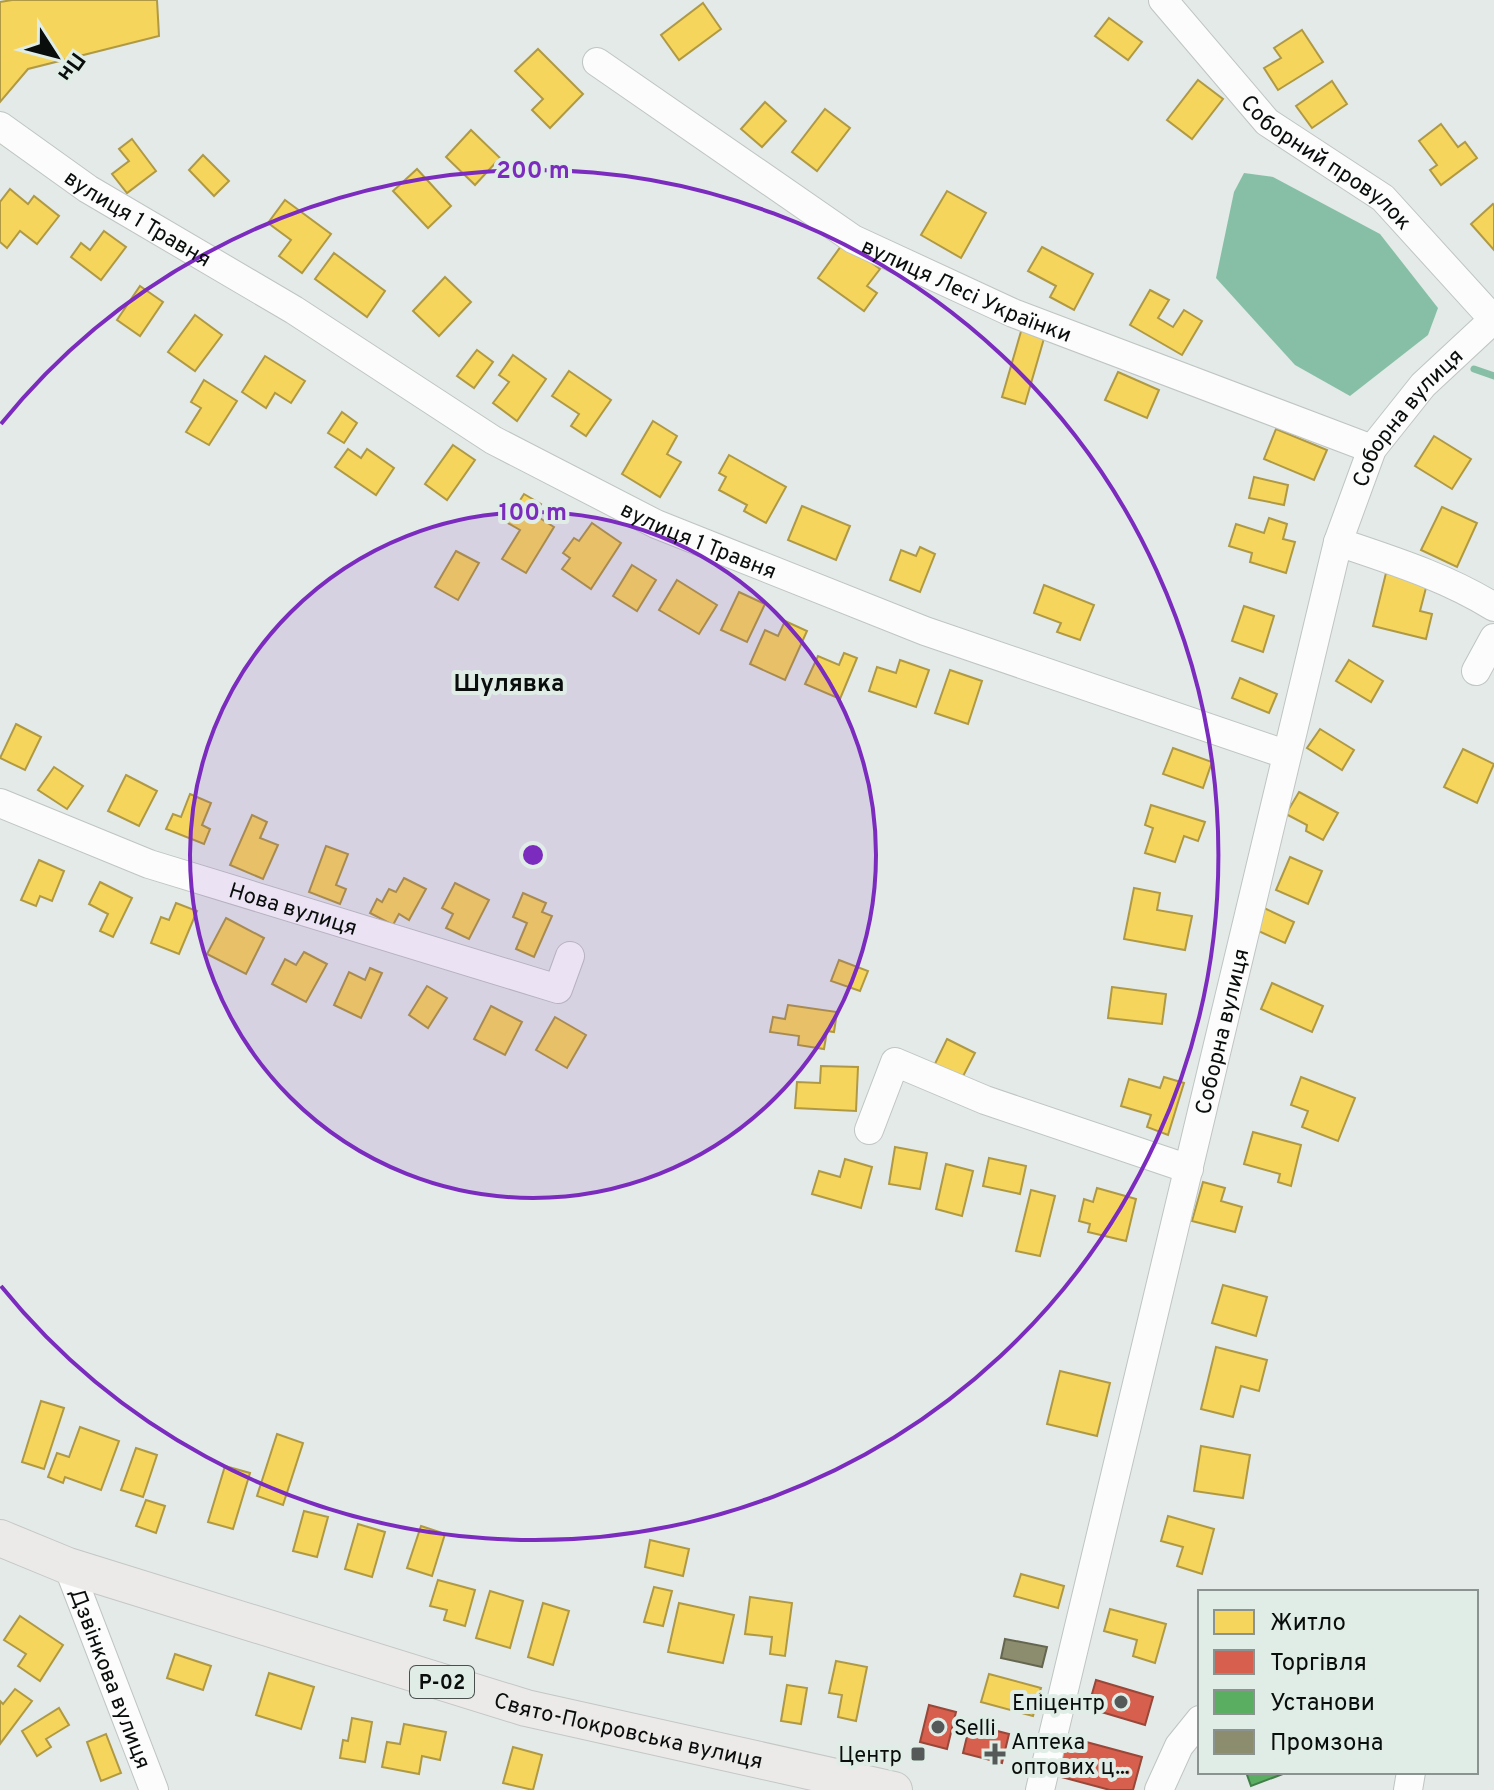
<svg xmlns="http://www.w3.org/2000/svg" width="1494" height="1790" font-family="Overpass,sans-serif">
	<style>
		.water { fill: #86bfa6 }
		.homes { fill: #f6d55c; stroke: #af9944; stroke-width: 2 }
		.shops { fill: #d6604d; stroke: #984739; stroke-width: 2 }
		.public { fill: #5aae61; stroke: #427e47; stroke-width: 2 }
		.industry { fill: #8c8c6e; stroke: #656650; stroke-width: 2 }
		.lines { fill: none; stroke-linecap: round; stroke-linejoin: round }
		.stream { stroke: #86bfa6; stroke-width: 7 }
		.minor-casing { stroke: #bfc5c2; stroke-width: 30 }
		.major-casing { stroke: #c3c7c5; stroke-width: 38 }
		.minor { stroke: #fbfcfb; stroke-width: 28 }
		.major { stroke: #ece9e9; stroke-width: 36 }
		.ring { fill: none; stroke: #7b2cbf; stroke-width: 4 }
		.poi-dot { fill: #555a58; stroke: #e0ede7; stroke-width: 3 }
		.labels { text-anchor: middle; stroke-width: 8; stroke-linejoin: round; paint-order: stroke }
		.shield { fill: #e0ede7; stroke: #4a504d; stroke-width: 2 }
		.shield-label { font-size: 20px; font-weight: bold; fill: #090d0b }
		.street-label { font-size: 22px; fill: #090d0b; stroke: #e0ede7 }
		.poi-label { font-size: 22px; fill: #090d0b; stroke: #e0ede7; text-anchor: end }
		.neighbourhood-label { font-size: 24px; font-weight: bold; fill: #090d0b; stroke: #e0ede7 }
		.centre { fill: #7b2cbf; stroke: #e0ede7; stroke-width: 4 }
		.ring-label { font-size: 24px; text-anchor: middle; font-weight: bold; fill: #7b2cbf; stroke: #e0ede7; stroke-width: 8; stroke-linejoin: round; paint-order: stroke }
	</style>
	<rect width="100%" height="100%" fill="#e3eae7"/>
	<polygon class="water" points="1244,173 1273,177 1380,234 1438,308 1428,335 1350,396 1295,365 1216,278 1234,192"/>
	<g class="homes">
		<polygon points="12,0 157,0 159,36 28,69 0,102 0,2"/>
		<polygon points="703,3 721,29 679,60 661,35"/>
		<polygon points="1109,18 1142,42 1128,60 1095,36"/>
		<polygon points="1302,30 1323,62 1278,90 1264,68 1281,58 1274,48"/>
		<polygon points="538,49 583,94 550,128 532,110 543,99 515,71"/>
		<polygon points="1198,80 1223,99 1192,139 1167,120"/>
		<polygon points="1332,81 1347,104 1312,128 1296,106"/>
		<polygon points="765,102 786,121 762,147 741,129"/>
		<polygon points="825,109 850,128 817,171 792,152"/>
		<polygon points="1441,124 1458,147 1465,142 1477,158 1441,185 1430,170 1437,165 1419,141"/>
		<polygon points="471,130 500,158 475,185 446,157"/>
		<polygon points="132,139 156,171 127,193 112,174 129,161 119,149"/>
		<polygon points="203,155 229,181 214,196 189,170"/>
		<polygon points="417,169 451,206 428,228 393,191"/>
		<polygon points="10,189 28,204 34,196 59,216 37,244 20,231 7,248 0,242 0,202"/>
		<polygon points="947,191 986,213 961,258 921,235"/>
		<polygon points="285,200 331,234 302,273 279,256 291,240 268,223"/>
		<polygon points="1493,204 1494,205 1494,250 1471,224"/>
		<polygon points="104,231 126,247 101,280 71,257 81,243 90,250"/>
		<polygon points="844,242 880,269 867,286 877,293 864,311 818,278"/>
		<polygon points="1042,247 1093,274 1074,310 1050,297 1056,286 1028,271"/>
		<polygon points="334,253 385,291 367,317 315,279"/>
		<polygon points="445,277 471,302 439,336 413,311"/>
		<polygon points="140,286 163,302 140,336 117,320"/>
		<polygon points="1150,290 1169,300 1158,318 1173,327 1184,310 1202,321 1182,355 1130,325"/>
		<polygon points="195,315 222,335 195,371 168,352"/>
		<polygon points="1022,328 1045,335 1025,404 1002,397"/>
		<polygon points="477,350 493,362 474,388 457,376"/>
		<polygon points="513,355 546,379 517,421 493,403 509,382 499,375"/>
		<polygon points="265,356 305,381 291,403 275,393 266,408 242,392"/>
		<polygon points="569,371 611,400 586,436 571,426 579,414 552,396"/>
		<polygon points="1118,372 1159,390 1147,418 1105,400"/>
		<polygon points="204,380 237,401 209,445 186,432 201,408 191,402"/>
		<polygon points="342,412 357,423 344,443 328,433"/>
		<polygon points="653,421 677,436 667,454 681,462 660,497 622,474"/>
		<polygon points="1276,429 1327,450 1314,480 1264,459"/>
		<polygon points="1434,436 1471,459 1452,489 1415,466"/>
		<polygon points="453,445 475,460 447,500 425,484"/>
		<polygon points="348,449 361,458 367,449 394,468 376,495 335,467"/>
		<polygon points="729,455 786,487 766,523 744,511 747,505 719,490 726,477 719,473"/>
		<polygon points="1254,477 1288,485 1284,505 1249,498"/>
		<polygon points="524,494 541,504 535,515 554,527 526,573 502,559 520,530 506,522"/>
		<polygon points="802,506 850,526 836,560 788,540"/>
		<polygon points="1442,507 1477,523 1457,567 1421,550"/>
		<polygon points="1269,518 1287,524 1283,539 1295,542 1286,573 1250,562 1252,553 1229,546 1236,524 1264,533"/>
		<polygon points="592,523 621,543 591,589 562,569 570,558 563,553 574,538 579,541"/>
		<polygon points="920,547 935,554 920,592 890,580 901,550 916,556"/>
		<polygon points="456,551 479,563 458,600 435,587"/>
		<polygon points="632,565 656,580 637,611 613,596"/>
		<polygon points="1386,573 1427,584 1420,611 1432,614 1426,639 1373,626"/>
		<polygon points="677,580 717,605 699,634 659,610"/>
		<polygon points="1044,585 1094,605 1080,640 1057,632 1061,623 1034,613"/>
		<polygon points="739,592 765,604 747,642 721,630"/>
		<polygon points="1244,606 1274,616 1263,652 1232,641"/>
		<polygon points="785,621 807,631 785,680 750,664 765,630 778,636"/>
		<polygon points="844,653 857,658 840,699 805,684 818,656 839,665"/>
		<polygon points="900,660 929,670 916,707 869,691 877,667 896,673"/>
		<polygon points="1349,660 1383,681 1371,702 1336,681"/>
		<polygon points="950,670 982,681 968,724 935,713"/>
		<polygon points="1240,678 1277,694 1269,713 1232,698"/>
		<polygon points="16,724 41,737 25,770 0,758"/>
		<polygon points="1320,729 1354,750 1342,770 1307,748"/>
		<polygon points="1173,748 1212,762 1203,788 1163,774"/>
		<polygon points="1463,749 1494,764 1477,803 1444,787"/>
		<polygon points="54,767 83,786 67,809 38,790"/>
		<polygon points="126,775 157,791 139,826 108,811"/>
		<polygon points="1299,792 1338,813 1323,840 1306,831 1307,825 1286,814"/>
		<polygon points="190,794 211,803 202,825 210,829 204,844 166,829 173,814 181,817"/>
		<polygon points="1151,805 1205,822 1198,841 1184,836 1175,862 1145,853 1153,828 1145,825"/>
		<polygon points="252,815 267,822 260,838 278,845 263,879 230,865"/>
		<polygon points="326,846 348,854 336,885 346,889 340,904 309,892"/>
		<polygon points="1290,857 1322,871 1308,904 1276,890"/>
		<polygon points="39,860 64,871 52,901 40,896 36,906 21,900"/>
		<polygon points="404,878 426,889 409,920 399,914 393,925 370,913 377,899 382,902 389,889 396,892"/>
		<polygon points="100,882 132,898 113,937 100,931 108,914 89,904"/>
		<polygon points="455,883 489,900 469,939 446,928 453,914 442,908"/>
		<polygon points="1134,888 1160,893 1157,910 1192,916 1185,950 1124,939"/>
		<polygon points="523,893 546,903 542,912 552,916 534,957 516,949 527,923 513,917"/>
		<polygon points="176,903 197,911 179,954 151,943 161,917 169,920"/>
		<polygon points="1264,908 1294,922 1285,943 1254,929"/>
		<polygon points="226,918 264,938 246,974 207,954"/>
		<polygon points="304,952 327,964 306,1002 272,984 285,959 296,965"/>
		<polygon points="839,960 868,971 860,991 831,981"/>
		<polygon points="370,968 382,973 361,1018 334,1005 349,972 365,980"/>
		<polygon points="1272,983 1323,1006 1312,1032 1261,1009"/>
		<polygon points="427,986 447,998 428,1028 409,1015"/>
		<polygon points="1112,987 1166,994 1162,1024 1108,1018"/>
		<polygon points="788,1005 837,1012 834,1032 827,1031 824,1049 798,1045 799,1036 770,1032 773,1017 785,1019"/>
		<polygon points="491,1006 522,1022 505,1055 474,1039"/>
		<polygon points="555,1017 586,1035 567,1068 536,1050"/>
		<polygon points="947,1039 975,1053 957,1088 930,1074"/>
		<polygon points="821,1066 858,1067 856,1111 795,1108 797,1082 820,1083"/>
		<polygon points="1164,1077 1184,1083 1168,1135 1147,1127 1151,1115 1121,1106 1129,1079 1160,1088"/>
		<polygon points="1301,1077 1355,1098 1338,1141 1302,1127 1308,1111 1291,1105"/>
		<polygon points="1253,1132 1301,1145 1291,1186 1278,1182 1280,1174 1244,1164"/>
		<polygon points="895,1147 927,1153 920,1189 889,1184"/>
		<polygon points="989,1158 1026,1166 1020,1194 983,1186"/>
		<polygon points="845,1159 872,1167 861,1208 812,1194 819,1171 840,1177"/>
		<polygon points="946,1164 973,1171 962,1216 936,1209"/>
		<polygon points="1203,1182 1225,1188 1221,1201 1242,1207 1235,1232 1192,1221"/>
		<polygon points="1097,1188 1136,1199 1126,1241 1088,1232 1090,1224 1079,1221 1084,1199 1093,1202"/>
		<polygon points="1031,1190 1055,1196 1040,1256 1016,1251"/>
		<polygon points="1223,1285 1267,1297 1256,1336 1212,1323"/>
		<polygon points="1216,1347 1267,1360 1259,1391 1241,1386 1233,1417 1201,1409"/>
		<polygon points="1060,1371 1110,1383 1097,1436 1047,1424"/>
		<polygon points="41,1401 64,1408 44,1469 22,1462"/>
		<polygon points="80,1427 119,1441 101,1490 65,1477 63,1483 48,1477 57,1453 69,1457"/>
		<polygon points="277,1434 303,1443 283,1505 257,1496"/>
		<polygon points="1201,1446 1250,1455 1243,1498 1194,1491"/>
		<polygon points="136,1448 157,1455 143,1497 121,1490"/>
		<polygon points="225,1466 250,1473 233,1529 208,1522"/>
		<polygon points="146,1500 165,1506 156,1533 136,1526"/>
		<polygon points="304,1511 328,1517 317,1557 293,1551"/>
		<polygon points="1168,1516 1214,1529 1202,1574 1177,1566 1183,1547 1161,1541"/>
		<polygon points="358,1524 385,1532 372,1577 345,1569"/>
		<polygon points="421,1526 445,1534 432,1576 407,1568"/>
		<polygon points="650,1540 689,1549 683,1576 645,1567"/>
		<polygon points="1021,1574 1064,1586 1058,1608 1014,1596"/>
		<polygon points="438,1580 475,1590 465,1626 444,1620 447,1610 430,1606"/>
		<polygon points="654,1587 672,1591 663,1626 644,1622"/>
		<polygon points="490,1591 523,1601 510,1648 476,1638"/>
		<polygon points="750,1597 792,1603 785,1656 770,1654 772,1637 745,1634"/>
		<polygon points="543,1603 569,1611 553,1665 528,1657"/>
		<polygon points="679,1603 734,1615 723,1663 668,1652"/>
		<polygon points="1110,1609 1166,1624 1155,1663 1133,1656 1137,1640 1104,1631"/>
		<polygon points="20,1616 63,1645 40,1681 18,1666 26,1654 4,1640"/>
		<polygon points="175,1654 211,1666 203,1690 167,1678"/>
		<polygon points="836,1661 867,1667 856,1721 838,1717 842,1695 829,1693"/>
		<polygon points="269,1673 314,1687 301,1729 256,1715"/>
		<polygon points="989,1674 1041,1688 1033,1716 981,1702"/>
		<polygon points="787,1685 807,1688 801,1724 781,1721"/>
		<polygon points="15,1689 32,1701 0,1744 0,1701 3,1704"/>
		<polygon points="59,1708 69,1725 46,1739 51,1747 37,1756 22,1731"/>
		<polygon points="352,1718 372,1722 365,1762 340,1758 343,1740 348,1741"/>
		<polygon points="404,1724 446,1732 440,1760 422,1756 419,1774 382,1767 387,1742 400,1744"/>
		<polygon points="106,1734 121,1773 101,1781 87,1742"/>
		<polygon points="513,1747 542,1755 533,1790 503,1783"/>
	</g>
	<g class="shops">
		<polygon points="1096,1680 1153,1697 1145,1725 1088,1708"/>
		<polygon points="929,1705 956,1712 947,1749 920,1742"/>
		<polygon points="970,1724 1009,1734 1002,1763 963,1753"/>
		<polygon points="1064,1736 1142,1757 1133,1790 1110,1790 1054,1775"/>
	</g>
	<polygon class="public" points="1246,1772 1288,1772 1251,1786"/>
	<polygon class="industry" points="1005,1639 1047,1647 1042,1667 1001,1658"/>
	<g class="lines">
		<polyline class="stream" points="1474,369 1494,376"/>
		<defs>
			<g id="minor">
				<path id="s1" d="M1163 0 1267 122 1383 198 1493 319"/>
				<path id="s2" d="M597 62 853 239 1013 313 1372 449"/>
				<path id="s3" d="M0 126 88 189 294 310 493 440 656 524 925 631 1285 754"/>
				<path d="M1338 542C1391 560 1446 577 1494 607"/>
				<polyline points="1476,671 1494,638"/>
				<path id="s4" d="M0 803 149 864 558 989 570 956"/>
				<polyline points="869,1130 895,1062 985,1100 1189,1169"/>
				<path id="s5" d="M68 1566 154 1790"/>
				<path id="s6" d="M1040 1790 1338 542 1372 449 1423 385 1494 319"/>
				<polyline points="1159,1790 1179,1746 1200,1720"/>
				<polyline points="1408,1790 1411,1772"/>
			</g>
			<g id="major">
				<path id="s7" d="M0 1538 68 1566 526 1708 894 1790"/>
			</g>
		</defs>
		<use href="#minor" class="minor-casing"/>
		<use href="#major" class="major-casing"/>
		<use href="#minor" class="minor"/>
		<use href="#major" class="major"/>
	</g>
	<circle cx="533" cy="855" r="343" fill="#7b2cbf" fill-opacity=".12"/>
	<g class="ring">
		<circle cx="533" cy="855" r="343"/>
		<path d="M1 424A685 685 0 1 1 1 1286"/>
	</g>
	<g class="poi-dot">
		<circle cx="1121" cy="1702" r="8"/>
		<circle cx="938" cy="1727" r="8"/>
		<rect x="910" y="1746" width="16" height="16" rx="4"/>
		<path d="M991 1742h8v8h8v8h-8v8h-8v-8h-8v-8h8z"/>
	</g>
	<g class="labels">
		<rect class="shield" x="410" y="1666" width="64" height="32" rx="6"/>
		<g class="shield-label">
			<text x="442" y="1689">Р-02</text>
		</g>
		<g class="street-label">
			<text dy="8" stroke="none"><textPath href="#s1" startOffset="232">Соборний провулок</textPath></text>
			<text dy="8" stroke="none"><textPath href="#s3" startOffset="166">вулиця 1 Травня</textPath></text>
			<text dy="8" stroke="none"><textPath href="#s2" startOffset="436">вулиця Лесі Українки</textPath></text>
			<text dy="8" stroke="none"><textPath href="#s6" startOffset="1428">Соборна вулиця</textPath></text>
			<text dy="8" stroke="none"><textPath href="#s3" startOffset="814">вулиця 1 Травня</textPath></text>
			<text dy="8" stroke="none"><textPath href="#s4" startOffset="312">Нова вулиця</textPath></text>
			<text dy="8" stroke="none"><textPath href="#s6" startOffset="780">Соборна вулиця</textPath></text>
			<text dy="8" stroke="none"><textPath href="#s5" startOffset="120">Дзвінкова вулиця</textPath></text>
			<text dy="8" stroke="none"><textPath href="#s7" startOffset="658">Свято-Покровська вулиця</textPath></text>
		</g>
		<g class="poi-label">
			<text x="1105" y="1710">Епіцентр</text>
			<text x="954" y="1735" text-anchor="start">Selli</text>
			<text x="1011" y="1749" text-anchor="start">Аптека<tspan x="1011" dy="25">оптових ц...</tspan></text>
			<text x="902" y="1762">Центр</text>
		</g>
		<g class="neighbourhood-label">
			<text x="509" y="691">Шулявка</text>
		</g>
	</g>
	<circle cx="533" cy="855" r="12" class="centre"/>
	<g class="ring-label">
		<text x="533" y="178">200 m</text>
		<text x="533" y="520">100 m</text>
	</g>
	<rect x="1198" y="1590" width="280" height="184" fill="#e0ede7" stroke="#8a938f" stroke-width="2"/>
	<rect x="1214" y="1610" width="40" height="24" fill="#f6d55c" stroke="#8a938f" stroke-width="2"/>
	<text x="1270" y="1630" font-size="24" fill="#090d0b">Житло</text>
	<rect x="1214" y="1650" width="40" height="24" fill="#d6604d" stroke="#8a938f" stroke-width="2"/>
	<text x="1270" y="1670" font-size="24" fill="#090d0b">Торгівля</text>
	<rect x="1214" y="1690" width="40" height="24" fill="#5aae61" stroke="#8a938f" stroke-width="2"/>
	<text x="1270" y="1710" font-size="24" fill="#090d0b">Установи</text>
	<rect x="1214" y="1730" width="40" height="24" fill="#8c8c6e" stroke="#8a938f" stroke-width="2"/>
	<text x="1270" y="1750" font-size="24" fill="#090d0b">Промзона</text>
	<g transform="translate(56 56) rotate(126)" stroke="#e0ede7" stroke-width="6" paint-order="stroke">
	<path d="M0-6L14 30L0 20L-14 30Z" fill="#090d0b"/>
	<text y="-12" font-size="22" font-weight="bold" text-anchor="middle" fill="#090d0b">Пн</text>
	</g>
</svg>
